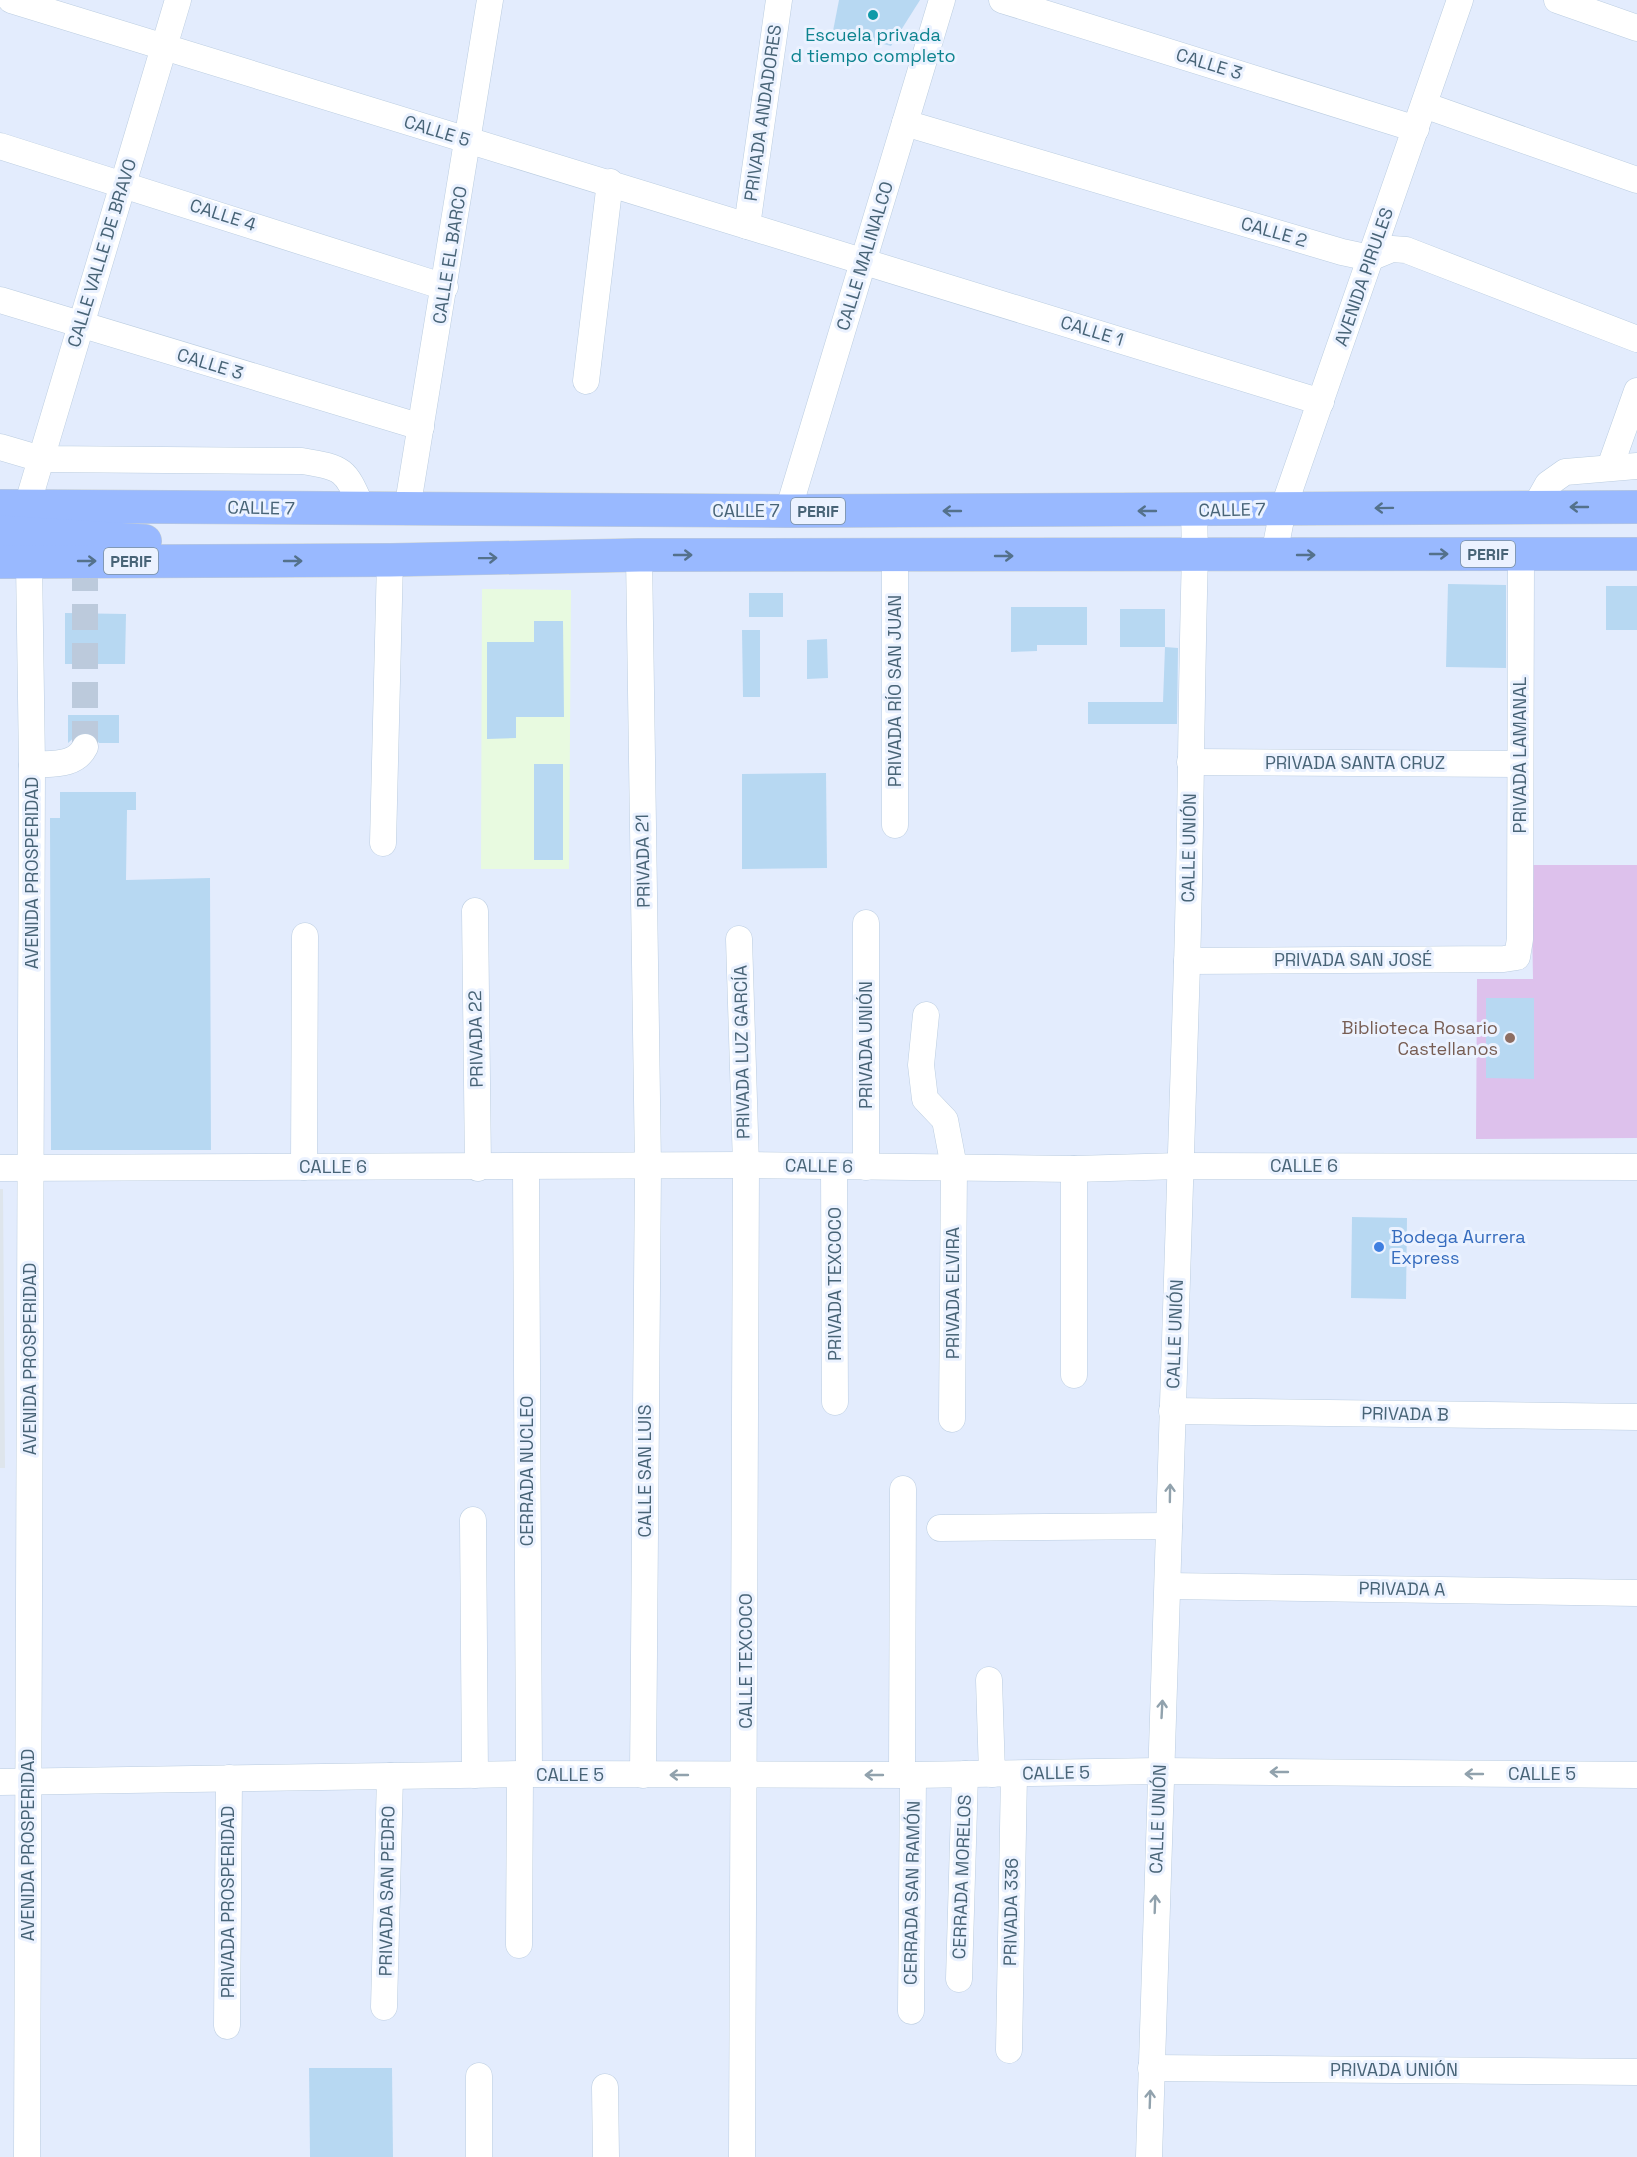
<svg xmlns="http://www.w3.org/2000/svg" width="1637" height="2157" font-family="'Space Grotesk',sans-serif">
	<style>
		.industrial { fill: #dee5ec }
		.education { fill: #e8fae0 }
		.green { fill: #ddc1ec }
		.building { fill: #b7d8f2 }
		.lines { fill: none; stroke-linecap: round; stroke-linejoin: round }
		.minor-tunnel { stroke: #bccadc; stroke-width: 26; stroke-dasharray: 26 13; stroke-linecap: butt }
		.minor-casing { stroke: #bbcde0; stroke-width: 27 }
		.major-casing { stroke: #c4cdd3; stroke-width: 34 }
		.minor { stroke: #fff; stroke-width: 26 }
		.major { stroke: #99b9ff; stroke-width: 33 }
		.oneway { stroke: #54718b }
		.oneway2 { stroke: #91a2ad }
		.culture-dot { fill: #0f9aa8; stroke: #ebf2ff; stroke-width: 2 }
		.education-dot { fill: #8d6e63; stroke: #ebf2ff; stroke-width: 2 }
		.shop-dot { fill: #3f7fe0; stroke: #ebf2ff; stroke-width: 2 }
		.labels { text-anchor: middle; stroke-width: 6; stroke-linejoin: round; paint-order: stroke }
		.shield { fill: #ebf2ff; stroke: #798fa0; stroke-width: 1.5 }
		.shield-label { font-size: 16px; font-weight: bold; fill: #486477 }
		.culture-label { font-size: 18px; fill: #0d838f; stroke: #ebf2ff }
		.street-label { font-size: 18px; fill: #486477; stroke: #ebf2ff }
		.education-label { font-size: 18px; fill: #785e54; stroke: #ebf2ff; text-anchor: end }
		.shop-label { font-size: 18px; fill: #366cbe; stroke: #ebf2ff; text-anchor: start }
	</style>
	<rect width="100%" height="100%" fill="#e3ecfd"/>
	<polygon class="industrial" points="0,1189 3,1189 5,1468 0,1468"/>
	<polygon class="education" points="482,589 571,590 569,869 481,869"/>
	<polygon class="green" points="1531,865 1637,865 1637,1138 1476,1139 1477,979 1533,979"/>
	<g class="building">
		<polygon points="839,0 920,0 891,46 833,31"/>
		<polygon points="1448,584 1506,585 1506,668 1446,667"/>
		<rect x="1606" y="586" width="31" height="44"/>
		<rect x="749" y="593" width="34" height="24"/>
		<polygon points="1011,607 1087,607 1087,645 1037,645 1037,651 1011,652"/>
		<rect x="1120" y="609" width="45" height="38"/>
		<polygon points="65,613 126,614 125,664 65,664"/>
		<polygon points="534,621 563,621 564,717 516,717 516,738 487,739 487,642 534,642"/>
		<polygon points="742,630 760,630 760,697 743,697"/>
		<polygon points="827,639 828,678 807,679 807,640"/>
		<polygon points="1165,647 1178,648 1177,724 1088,724 1088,702 1163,702"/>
		<polygon points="68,715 119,715 119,743 99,743 94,735 86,732 78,734 68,743"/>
		<rect x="534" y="764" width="29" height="96"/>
		<polygon points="826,773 827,868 742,869 742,774"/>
		<polygon points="60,792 136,792 136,810 127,810 126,880 210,878 211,1150 51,1150 50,818 60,818"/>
		<polygon points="1486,998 1534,998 1534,1079 1486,1078"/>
		<polygon points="1352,1217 1407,1218 1406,1299 1351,1298"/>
		<polygon points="309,2068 392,2068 393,2157 310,2157"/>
	</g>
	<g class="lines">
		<polyline class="minor-tunnel" points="85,747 85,561"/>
		<defs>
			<g id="minor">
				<polyline points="11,0 1321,402"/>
				<polyline points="1002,0 1416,129"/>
				<polyline points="1557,0 1637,28"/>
				<polyline points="1424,105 1637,180"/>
				<polyline points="905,123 1342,252 1370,258 1392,249 1406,250 1637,339"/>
				<polyline points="0,146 445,287"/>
				<polyline points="747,226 779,0"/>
				<polyline points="0,300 421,427"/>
				<polyline points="586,381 610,182"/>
				<path d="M0 447 41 459 302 461C346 468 345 470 363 510"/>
				<polyline points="1610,467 1637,391"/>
				<polyline points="27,506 178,0"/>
				<polyline points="1535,507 1548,484 1565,472 1637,466"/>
				<polyline points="407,510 490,0"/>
				<polyline points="788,511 942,0"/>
				<polyline points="639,555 648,1167 643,1775"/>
				<polyline points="1274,555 1283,509 1460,0"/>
				<polyline points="1190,762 1520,764"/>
				<path d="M32 765C51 763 75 767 85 747"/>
				<polyline points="895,825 895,556"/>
				<polyline points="383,843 390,560"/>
				<polyline points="475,911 478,1168"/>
				<polyline points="739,939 746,1165 742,2157"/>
				<polyline points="1187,961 1504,959 1517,957 1520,939 1521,554"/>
				<polyline points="926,1015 921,1065 925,1099 945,1120 954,1167 952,1419"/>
				<polyline points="304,1167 305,936"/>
				<polyline points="834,1167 835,1402"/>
				<polyline points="866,1167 866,923"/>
				<polyline points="0,1168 746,1165 1074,1169 1180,1166 1637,1167"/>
				<polyline points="526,1168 529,1774"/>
				<polyline points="1074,1169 1074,1375"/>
				<polyline points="1172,1411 1637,1417"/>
				<polyline points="473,1520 475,1775"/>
				<polyline points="940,1528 1169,1526"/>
				<polyline points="1168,1586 1637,1593"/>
				<polyline points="989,1680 992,1774"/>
				<polyline points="902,1775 903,1489"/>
				<polyline points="0,1782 520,1774 913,1775 1159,1771 1637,1775"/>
				<polyline points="519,1945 520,1774"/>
				<polyline points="959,1979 965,1774"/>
				<polyline points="384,2007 390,1776"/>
				<polyline points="911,2011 913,1775"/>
				<polyline points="227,2026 229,1778"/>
				<polyline points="1009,2050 1014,1774"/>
				<polyline points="1151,2068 1637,2072"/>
				<polyline points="479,2076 479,2157"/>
				<polyline points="605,2087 606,2157"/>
				<polyline points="27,2157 32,765 29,562"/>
				<path d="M1149 2157C1160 1760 1176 1363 1187 965 1191 829 1191 692 1195 555L1194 510"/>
			</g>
			<g id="major">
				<polyline points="0,506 788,511 1637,507"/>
				<polyline points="0,532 145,541"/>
				<polyline points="0,562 390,560 639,555 1637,554"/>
			</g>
		</defs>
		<use href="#minor" class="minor-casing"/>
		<use href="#major" class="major-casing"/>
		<use href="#minor" class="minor"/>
		<use href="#major" class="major"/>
	</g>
	<defs><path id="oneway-shaft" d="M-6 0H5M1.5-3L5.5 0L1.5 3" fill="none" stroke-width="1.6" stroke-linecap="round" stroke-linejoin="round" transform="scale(1.5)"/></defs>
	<g class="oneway">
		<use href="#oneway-shaft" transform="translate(1579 507) rotate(-180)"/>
		<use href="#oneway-shaft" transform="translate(1384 508) rotate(179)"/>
		<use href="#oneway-shaft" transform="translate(952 511) rotate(180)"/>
		<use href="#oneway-shaft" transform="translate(1147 511) rotate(180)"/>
		<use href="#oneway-shaft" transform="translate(1439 554)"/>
		<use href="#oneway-shaft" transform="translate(683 555)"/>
		<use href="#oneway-shaft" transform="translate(1306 555)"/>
		<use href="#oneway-shaft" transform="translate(1004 556)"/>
		<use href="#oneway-shaft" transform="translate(488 558) rotate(-1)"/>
		<use href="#oneway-shaft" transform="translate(87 561)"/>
		<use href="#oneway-shaft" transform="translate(293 561)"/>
	</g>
	<g class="oneway2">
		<use href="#oneway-shaft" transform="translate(1170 1493) rotate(-89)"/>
		<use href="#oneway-shaft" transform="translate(1162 1709) rotate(-87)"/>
		<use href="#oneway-shaft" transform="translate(1279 1772) rotate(-180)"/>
		<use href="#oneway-shaft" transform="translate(1474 1774) rotate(-180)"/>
		<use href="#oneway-shaft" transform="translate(679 1775) rotate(-180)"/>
		<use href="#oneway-shaft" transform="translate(874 1775) rotate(180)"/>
		<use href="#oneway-shaft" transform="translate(1155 1904) rotate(-88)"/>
		<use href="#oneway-shaft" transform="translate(1150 2099) rotate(-88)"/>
	</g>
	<circle class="culture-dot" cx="873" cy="15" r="6"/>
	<circle class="education-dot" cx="1510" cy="1038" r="6"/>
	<circle class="shop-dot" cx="1379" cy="1247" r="6"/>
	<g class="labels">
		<g class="shield">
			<rect x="791" y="498" width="54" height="26" rx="4.5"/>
			<rect x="1461" y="541" width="54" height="26" rx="4.5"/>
			<rect x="104" y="548" width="54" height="26" rx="4.5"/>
		</g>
		<g class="shield-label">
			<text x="818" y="517">PERIF</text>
			<text x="1488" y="560">PERIF</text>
			<text x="131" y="567">PERIF</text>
		</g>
		<g class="culture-label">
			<text x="873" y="41">Escuela privada<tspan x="873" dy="21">d tiempo completo</tspan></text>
		</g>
		<g class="street-label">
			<text transform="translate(1209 64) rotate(17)" y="6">CALLE 3</text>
			<text transform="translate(763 113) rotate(-82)" y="6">PRIVADA ANDADORES</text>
			<text transform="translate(437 131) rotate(17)" y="6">CALLE 5</text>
			<text transform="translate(223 215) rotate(18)" y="6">CALLE 4</text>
			<text transform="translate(1274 232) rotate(16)" y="6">CALLE 2</text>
			<text transform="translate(102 253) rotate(-73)" y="6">CALLE VALLE DE BRAVO</text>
			<text transform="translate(450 255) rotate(-81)" y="6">CALLE EL BARCO</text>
			<text transform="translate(865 256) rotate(-73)" y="6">CALLE MALINALCO</text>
			<text transform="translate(1364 277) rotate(-71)" y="6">AVENIDA PIRULES</text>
			<text transform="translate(1092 331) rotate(17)" y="6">CALLE 1</text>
			<text transform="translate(210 364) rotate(17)" y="6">CALLE 3</text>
			<text transform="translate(261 508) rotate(1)" y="6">CALLE 7</text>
			<text transform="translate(1232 510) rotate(-1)" y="6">CALLE 7</text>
			<text x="746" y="517">CALLE 7</text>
			<text transform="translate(895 691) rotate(-90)" y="6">PRIVADA RÍO SAN JUAN</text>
			<text transform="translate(1520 755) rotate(-90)" y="6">PRIVADA LAMANAL</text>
			<text x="1355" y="769">PRIVADA SANTA CRUZ</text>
			<text transform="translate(1189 848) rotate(-89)" y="6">CALLE UNIÓN</text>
			<text transform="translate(643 861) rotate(-91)" y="6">PRIVADA 21</text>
			<text transform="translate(32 873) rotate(-90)" y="6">AVENIDA PROSPERIDAD</text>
			<text x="1353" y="966">PRIVADA SAN JOSÉ</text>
			<text transform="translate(476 1039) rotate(-91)" y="6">PRIVADA 22</text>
			<text transform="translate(866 1045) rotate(-90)" y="6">PRIVADA UNIÓN</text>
			<text transform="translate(742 1052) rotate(-91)" y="6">PRIVADA LUZ GARCÍA</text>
			<text transform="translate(819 1166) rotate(1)" y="6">CALLE 6</text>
			<text x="1304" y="1172">CALLE 6</text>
			<text x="333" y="1173">CALLE 6</text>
			<text transform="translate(835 1284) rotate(-90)" y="6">PRIVADA TEXCOCO</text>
			<text transform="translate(953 1293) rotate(-90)" y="6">PRIVADA ELVIRA</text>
			<text transform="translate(1175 1334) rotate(-88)" y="6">CALLE UNIÓN</text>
			<text transform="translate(30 1359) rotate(-90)" y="6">AVENIDA PROSPERIDAD</text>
			<text transform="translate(1405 1414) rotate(1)" y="6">PRIVADA B</text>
			<text transform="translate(527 1471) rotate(-90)" y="6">CERRADA NUCLEO</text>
			<text transform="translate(645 1471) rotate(-90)" y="6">CALLE SAN LUIS</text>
			<text transform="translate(1402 1589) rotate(1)" y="6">PRIVADA A</text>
			<text transform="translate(746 1661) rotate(-90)" y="6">CALLE TEXCOCO</text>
			<text transform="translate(1056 1773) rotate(-1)" y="6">CALLE 5</text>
			<text x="1542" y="1780">CALLE 5</text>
			<text x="570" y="1781">CALLE 5</text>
			<text transform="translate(1158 1819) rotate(-88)" y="6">CALLE UNIÓN</text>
			<text transform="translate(28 1845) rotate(-90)" y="6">AVENIDA PROSPERIDAD</text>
			<text transform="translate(962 1877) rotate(-88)" y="6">CERRADA MORELOS</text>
			<text transform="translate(387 1891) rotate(-89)" y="6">PRIVADA SAN PEDRO</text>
			<text transform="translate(912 1893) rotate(-89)" y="6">CERRADA SAN RAMÓN</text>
			<text transform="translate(228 1902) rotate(-90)" y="6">PRIVADA PROSPERIDAD</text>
			<text transform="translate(1011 1912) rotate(-89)" y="6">PRIVADA 336</text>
			<text x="1394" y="2076">PRIVADA UNIÓN</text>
		</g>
		<g class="education-label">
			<text x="1498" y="1034">Biblioteca Rosario<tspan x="1498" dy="21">Castellanos</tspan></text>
		</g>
		<g class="shop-label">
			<text x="1391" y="1243">Bodega Aurrera<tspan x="1391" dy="21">Express</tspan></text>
		</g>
	</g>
</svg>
